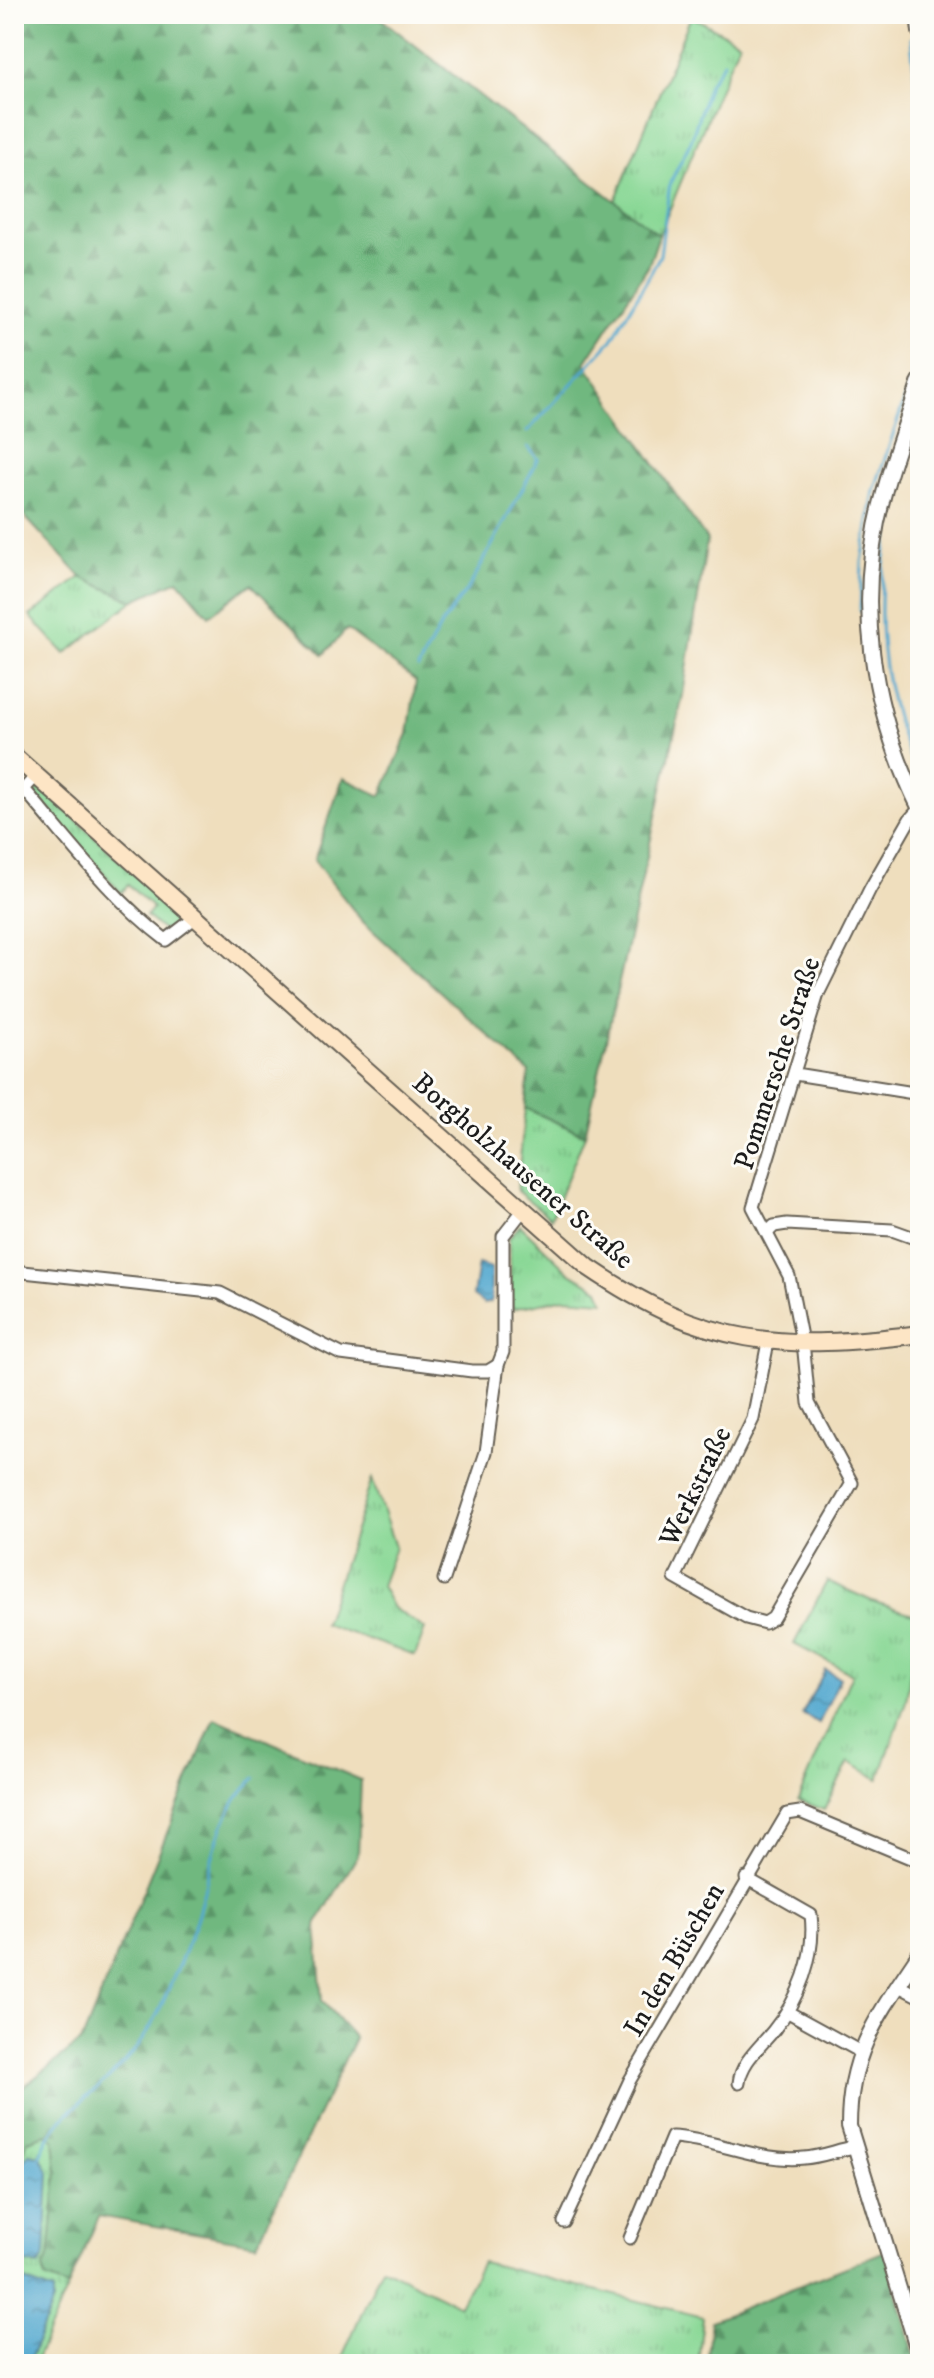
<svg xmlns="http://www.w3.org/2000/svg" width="934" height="2378" font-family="'IM FELL DW Pica',serif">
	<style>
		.grass { fill: url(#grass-tufts); stroke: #537a59; stroke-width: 2 }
		.forest { fill: url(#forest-firs); stroke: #466a4e; stroke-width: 2 }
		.water { fill: url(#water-ripples); stroke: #376276; stroke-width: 2 }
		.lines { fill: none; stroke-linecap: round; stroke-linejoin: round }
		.stream { stroke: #52a8cf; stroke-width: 3 }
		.minor-casing { stroke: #666054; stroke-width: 15 }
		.tertiary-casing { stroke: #666054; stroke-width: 18 }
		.secondary-casing { stroke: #666054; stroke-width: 20 }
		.minor { stroke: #fff; stroke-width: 11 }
		.tertiary { stroke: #fff; stroke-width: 14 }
		.secondary { stroke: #fde5c5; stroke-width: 16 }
		.labels { text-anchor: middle; stroke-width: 6; stroke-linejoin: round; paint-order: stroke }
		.street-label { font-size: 28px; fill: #1c1c1c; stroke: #fdfcf7 }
	</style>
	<defs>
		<pattern id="grass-tufts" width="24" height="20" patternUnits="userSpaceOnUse" patternTransform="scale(2)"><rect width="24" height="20" fill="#8ad896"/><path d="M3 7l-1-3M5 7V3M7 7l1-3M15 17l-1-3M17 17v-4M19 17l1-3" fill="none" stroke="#76b981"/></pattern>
		<pattern id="forest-firs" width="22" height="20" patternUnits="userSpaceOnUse" patternTransform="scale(2)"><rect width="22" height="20" fill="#6fb87f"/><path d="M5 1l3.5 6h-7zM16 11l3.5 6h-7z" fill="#5a9567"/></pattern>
		<pattern id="water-ripples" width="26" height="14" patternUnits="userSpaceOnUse" patternTransform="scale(2)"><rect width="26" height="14" fill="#52a8cf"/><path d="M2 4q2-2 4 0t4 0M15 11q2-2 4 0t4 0" fill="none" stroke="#4388a7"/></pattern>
	</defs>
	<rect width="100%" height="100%" fill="#fdfcf7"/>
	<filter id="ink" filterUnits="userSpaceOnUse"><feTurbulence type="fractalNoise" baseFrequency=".0125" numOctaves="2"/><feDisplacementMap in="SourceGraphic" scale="16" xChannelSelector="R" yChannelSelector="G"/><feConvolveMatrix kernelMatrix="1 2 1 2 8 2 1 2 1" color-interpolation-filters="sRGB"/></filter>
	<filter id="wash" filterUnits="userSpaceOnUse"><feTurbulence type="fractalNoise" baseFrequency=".006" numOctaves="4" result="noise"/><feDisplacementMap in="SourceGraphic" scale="32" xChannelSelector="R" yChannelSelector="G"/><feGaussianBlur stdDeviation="1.8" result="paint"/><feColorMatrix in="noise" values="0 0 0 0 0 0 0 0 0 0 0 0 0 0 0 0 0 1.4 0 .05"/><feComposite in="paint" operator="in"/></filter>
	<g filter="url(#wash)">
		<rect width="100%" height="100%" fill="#efdebd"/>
		<g class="grass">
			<polygon points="691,16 739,42 659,235 615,201"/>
			<polygon points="81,577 133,601 65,654 30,616"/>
			<polygon points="36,786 41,787 185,921 176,930 162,930 146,916 153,908 128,885 121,893 35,794"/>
			<polygon points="525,1108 585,1135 551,1218 517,1191"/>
			<polygon points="520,1225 570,1273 599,1289 604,1301 565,1298 512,1309 509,1238"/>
			<polygon points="372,1479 395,1547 381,1586 393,1608 425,1629 415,1656 324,1624"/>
			<polygon points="827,1581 872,1601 919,1616 906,1701 879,1779 849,1762 824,1810 798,1800 852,1674 794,1644"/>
			<polygon points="46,2134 54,2139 57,2172 49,2258 43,2267 45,2278 68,2287 34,2364 24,2364 30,2359 19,2278 14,2277 14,2260 23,2264 21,2162 14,2193 18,2161 28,2140"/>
			<polygon points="482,2262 703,2317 698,2364 339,2364 382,2267 459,2305"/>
		</g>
		<g class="forest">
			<polygon points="14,14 375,14 659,235 648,267 585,363 707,540 683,695 585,1135 525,1108 529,1072 362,921 314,860 343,778 381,796 408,734 416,681 347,629 323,655 251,584 209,616 178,580 133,601 81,577 14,505"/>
			<polygon points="214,1718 361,1780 358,1855 316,1925 322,2001 355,2038 257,2244 99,2216 68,2287 45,2278 43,2267 49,2258 57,2172 54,2139 46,2134 28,2140 14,2180 14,2094 82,2041"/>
			<polygon points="885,2251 917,2364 706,2364 711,2321"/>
		</g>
		<g class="water">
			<polygon points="478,1264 491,1268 491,1302 484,1304 473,1296"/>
			<polygon points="825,1670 840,1678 819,1723 802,1714"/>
			<path d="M29 2154 40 2156 49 2172 45 2256 39 2266 14 2260C14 2229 5 2177 29 2154Z"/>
			<polygon points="14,2277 53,2292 53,2302 30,2359 24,2364 14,2363"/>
		</g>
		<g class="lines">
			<g class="stream">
				<polyline points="911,38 920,131"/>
				<polyline points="527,432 612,340 652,271 660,255 670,183 691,141 709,84 724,62"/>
				<polyline points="860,612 862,562 874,491 920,354"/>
				<polyline points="862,627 876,726"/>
				<polyline points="418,668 441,625 471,584 533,469 538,459 528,447"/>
				<path d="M910 757C862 639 879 538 920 422"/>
				<path d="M39 2158C54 2117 81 2104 110 2077 130 2058 146 2038 158 2013 171 1984 185 1953 195 1923 212 1871 213 1816 255 1778"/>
				<polyline points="18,2280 24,2261"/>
			</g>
		</g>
	</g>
	<g filter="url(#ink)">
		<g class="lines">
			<defs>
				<g id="minor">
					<path d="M36 776 24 789C69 841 111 898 166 940L196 917"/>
					<polyline points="795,1074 920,1094"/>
					<polyline points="769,1231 774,1226 787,1224 892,1230 920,1240"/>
					<polyline points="14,1271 220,1293 341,1354 472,1371 488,1371 498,1365"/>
					<polyline points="768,1342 753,1419 675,1578 746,1618 765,1623 773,1618 852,1483 809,1403 804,1352 789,1276 753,1207 818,994 870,889 910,819 920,808"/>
					<polyline points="444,1579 486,1452 498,1365 503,1352 503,1236 524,1209"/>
					<polyline points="897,1985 920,1997"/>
					<polyline points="788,2012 859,2051"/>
					<path d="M739 2083C741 2062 760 2047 773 2031 799 1999 816 1956 811 1915L746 1878"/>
					<polyline points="564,2222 630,2080 787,1814 800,1812 920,1862"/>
					<path d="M630 2238 672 2137C716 2139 760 2163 804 2158 821 2157 837 2150 854 2147"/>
				</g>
				<g id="tertiary">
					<polyline points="918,14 920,32"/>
					<path d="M920 381C908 419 894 455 884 493 854 600 871 710 920 809"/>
					<path d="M920 1953C880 2013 849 2051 849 2126L920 2357"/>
				</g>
				<path id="secondary" d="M14 756 588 1267C707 1348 781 1351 920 1334"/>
			</defs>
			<use href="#minor" class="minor-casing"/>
			<use href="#tertiary" class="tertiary-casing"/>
			<use href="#secondary" class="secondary-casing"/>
			<use href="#minor" class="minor"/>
			<use href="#tertiary" class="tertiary"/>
			<use href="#secondary" class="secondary"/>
		</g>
	</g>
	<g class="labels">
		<g class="street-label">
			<text transform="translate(776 1063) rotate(-72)" y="10">Pommersche Straße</text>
			<text transform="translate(524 1170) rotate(41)" y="10">Borgholzhausener Straße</text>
			<text transform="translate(694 1486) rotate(-64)" y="10">Werkstraße</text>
			<text transform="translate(673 1959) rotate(-60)" y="10">In den Büschen</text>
		</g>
	</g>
	<rect width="934" height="2378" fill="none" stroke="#fdfcf7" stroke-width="48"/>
</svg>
